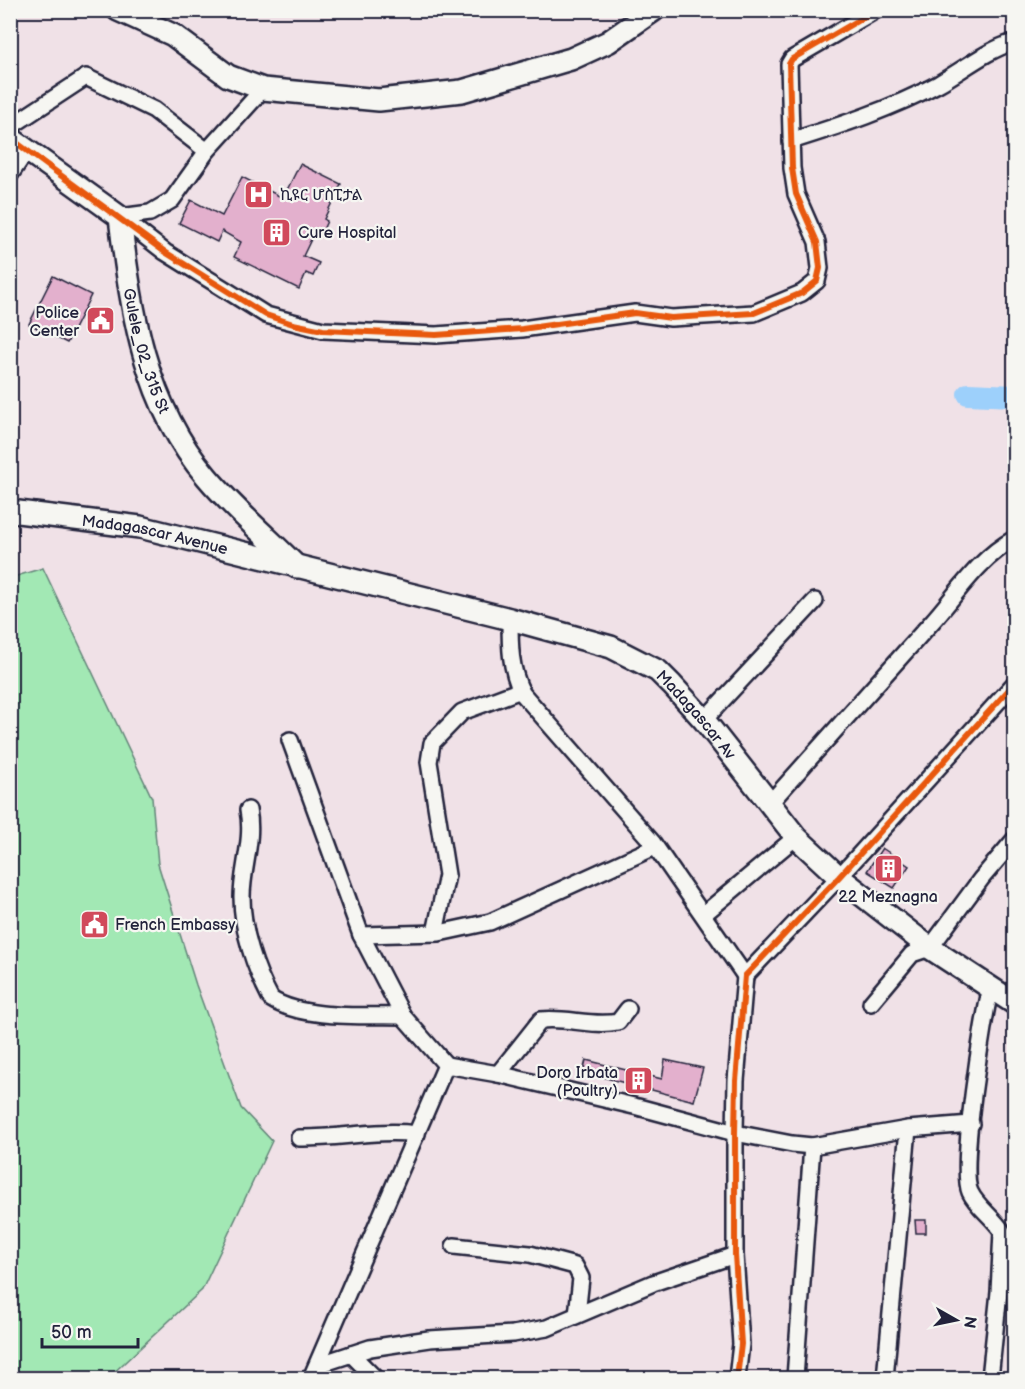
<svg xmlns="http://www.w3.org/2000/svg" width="1025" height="1389" font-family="'Balsamiq Sans','Noto Sans Ethiopic',sans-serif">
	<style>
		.green { fill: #a2e8b4; stroke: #628578; stroke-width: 1.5 }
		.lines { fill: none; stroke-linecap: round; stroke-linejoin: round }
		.river { stroke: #9dd0fb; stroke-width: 22 }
		.building { fill: #e3b0cd; stroke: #22223b; stroke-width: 1.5 }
		.street-casing { stroke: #22223b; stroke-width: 20 }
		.secondary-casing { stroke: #22223b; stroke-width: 26 }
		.street { stroke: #f6f6f2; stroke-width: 15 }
		.secondary { stroke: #f6f6f2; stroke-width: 21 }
		.cycleway-casing { stroke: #f6f6f2; stroke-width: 10 }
		.cycleway { stroke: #e8590c; stroke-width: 6 }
		.labels { text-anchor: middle; stroke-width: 4.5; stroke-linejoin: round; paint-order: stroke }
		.poi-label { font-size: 16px; fill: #22223b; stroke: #f6f6f2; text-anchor: start }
		.street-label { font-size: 16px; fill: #22223b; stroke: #f6f6f2 }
	</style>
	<rect width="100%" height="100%" fill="#f0e1e7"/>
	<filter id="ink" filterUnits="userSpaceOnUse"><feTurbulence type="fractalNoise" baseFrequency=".0167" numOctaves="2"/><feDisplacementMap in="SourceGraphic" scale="12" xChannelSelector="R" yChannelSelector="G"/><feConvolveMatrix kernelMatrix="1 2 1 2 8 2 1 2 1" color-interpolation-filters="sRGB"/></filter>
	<g filter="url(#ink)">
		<polygon class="green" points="43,568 152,798 158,864 196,985 241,1108 272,1141 202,1290 108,1378 11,1378 10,578"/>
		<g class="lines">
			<polyline class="river" points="968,394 1014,396"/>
		</g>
		<g class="building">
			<polygon points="300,164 341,184 324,219 327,221 321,234 315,231 303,256 319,263 313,276 306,273 299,289 234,257 241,242 222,231 217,242 179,223 191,200 222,216 242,177 283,198"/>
			<polygon points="53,276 91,295 67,343 29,324"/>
			<polygon points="882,848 909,866 894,888 867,871"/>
			<polygon points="586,1060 662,1079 665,1060 703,1068 694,1101 583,1072"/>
			<polygon points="915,1220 926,1220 926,1233 916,1233"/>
		</g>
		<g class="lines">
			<defs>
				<g id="street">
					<polyline points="10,127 86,77 154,110 207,151"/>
					<path d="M791 141C842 125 891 109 938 84 963 70 987 50 1014 42"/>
					<polyline points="10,175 27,150"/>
					<polyline points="120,217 165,252 266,315 323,330 436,335 522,329 635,313 671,318 754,313 802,293 817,281 820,268 817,242 796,194 792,168 789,64 792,59 876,10"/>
					<polyline points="120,217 150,213 172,200 207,151 263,89"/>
					<path d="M510 619C510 646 510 668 522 693L653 843 745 976"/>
					<polyline points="704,720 815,601"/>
					<polyline points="290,740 361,935 403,1016 446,1065 311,1378"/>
					<path d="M769 804C823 744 877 683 931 623 958 593 978 559 1014 539"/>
					<path d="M248 810C254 840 242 868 242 897 242 931 255 969 271 999 304 1020 365 1015 403 1016"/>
					<polyline points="704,914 796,837"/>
					<polyline points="435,933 447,875 429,762 432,743 462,712 521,690"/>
					<polyline points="361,935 439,933 490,922 655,847"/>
					<polyline points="871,1003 912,954 930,948 981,879 1014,840"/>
					<polyline points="446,1065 498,1074 638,1107 735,1133 792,1144 812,1146 908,1129 971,1124"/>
					<path d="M498 1074 541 1020C567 1017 592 1027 618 1022L628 1009"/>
					<path d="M299 1138C339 1139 377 1129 417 1134"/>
					<polyline points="454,1246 530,1254 575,1266 581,1278 577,1315"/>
					<polyline points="351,1354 375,1378"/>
					<polyline points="318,1365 370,1348 429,1339 513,1334 547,1328 653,1283 735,1255"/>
					<polyline points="737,1378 741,1344 735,1255 735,1133 736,1081 745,976 839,877 1014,684"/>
					<polyline points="795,1378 812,1146"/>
					<polyline points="885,1378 908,1129"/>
					<path d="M990 1378 999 1292 1002 1231C993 1217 977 1207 970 1192 959 1168 983 1019 991 987"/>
				</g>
				<g id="secondary">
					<polyline points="118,10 173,35 228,76 263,89 379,100 462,91 571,59 608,42 654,10"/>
					<path id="s1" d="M10 138 120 217C130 308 145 405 207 477 234 509 267 537 297 567"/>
					<path id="s2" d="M10 511 140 527 510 619 611 647 658 671 672 685 704 720 796 837 839 877 930 948 1014 1003"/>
				</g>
			</defs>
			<use href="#street" class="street-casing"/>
			<use href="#secondary" class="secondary-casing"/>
			<use href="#street" class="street"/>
			<use href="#secondary" class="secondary"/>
			<defs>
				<g id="cycleway">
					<polyline points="10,138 165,252 266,315 293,324 323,330 436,335 522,329 635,313 671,318 754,313 802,293 817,281 820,268 817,242 796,194 792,168 789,64 792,59 876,10"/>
					<polyline points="737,1378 741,1344 735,1255 735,1133 736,1081 745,976 839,877 1014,684"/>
				</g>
			</defs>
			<use href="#cycleway" class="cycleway-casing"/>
			<use href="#cycleway" class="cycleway"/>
		</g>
	</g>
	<defs>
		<symbol id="hospital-square" viewBox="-11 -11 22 22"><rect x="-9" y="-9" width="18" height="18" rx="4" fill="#d1495b" stroke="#f6f6f2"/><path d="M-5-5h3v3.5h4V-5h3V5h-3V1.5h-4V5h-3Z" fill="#fff"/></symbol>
		<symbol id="building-square" viewBox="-11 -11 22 22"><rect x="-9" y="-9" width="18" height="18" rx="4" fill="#d1495b" stroke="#f6f6f2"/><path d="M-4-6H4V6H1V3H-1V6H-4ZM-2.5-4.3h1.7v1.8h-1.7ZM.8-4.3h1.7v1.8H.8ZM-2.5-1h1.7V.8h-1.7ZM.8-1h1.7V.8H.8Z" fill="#fff"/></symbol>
		<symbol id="civic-square" viewBox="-11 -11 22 22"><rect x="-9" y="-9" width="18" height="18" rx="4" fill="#d1495b" stroke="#f6f6f2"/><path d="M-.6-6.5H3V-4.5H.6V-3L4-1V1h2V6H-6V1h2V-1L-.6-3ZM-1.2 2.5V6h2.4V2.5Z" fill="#fff"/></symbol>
	</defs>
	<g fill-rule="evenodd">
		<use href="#hospital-square" x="242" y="178" width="33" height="33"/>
		<use href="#building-square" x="260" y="216" width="33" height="33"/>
		<use href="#civic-square" x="84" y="304" width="33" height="33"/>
		<use href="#building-square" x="872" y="852" width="33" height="33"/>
		<use href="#civic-square" x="78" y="908" width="33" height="33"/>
		<use href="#building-square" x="622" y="1064" width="33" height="33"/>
	</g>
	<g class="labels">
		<g class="poi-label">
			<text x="280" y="200">ኪዩር ሆስፒታል</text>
			<text x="298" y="238">Cure Hospital</text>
			<text x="79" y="318" text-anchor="end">Police<tspan x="79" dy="18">Center</tspan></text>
			<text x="888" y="902" text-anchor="middle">22 Meznagna</text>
			<text x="115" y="930">French Embassy</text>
			<text x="618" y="1078" text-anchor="end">Doro Irbata<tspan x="618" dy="18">(Poultry)</tspan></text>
		</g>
		<g class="street-label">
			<text dy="6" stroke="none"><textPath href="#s1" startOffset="272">Gulele_02_315 St</textPath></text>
			<text dy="6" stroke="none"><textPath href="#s2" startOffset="147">Madagascar Avenue</textPath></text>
			<text dy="6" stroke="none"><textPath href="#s2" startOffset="728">Madagascar Av</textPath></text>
		</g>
	</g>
	<rect width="1025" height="1389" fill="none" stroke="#f6f6f2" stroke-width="36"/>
	<rect x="18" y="18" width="989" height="1353" fill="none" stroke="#22223b" stroke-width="2" filter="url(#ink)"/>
	<g transform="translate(956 1320) rotate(99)" stroke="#f6f6f2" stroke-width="4.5" paint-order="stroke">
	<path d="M0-4.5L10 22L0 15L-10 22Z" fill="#22223b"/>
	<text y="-9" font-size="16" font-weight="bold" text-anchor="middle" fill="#22223b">N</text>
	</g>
	<path d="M42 1338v9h96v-9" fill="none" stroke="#22223b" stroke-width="3"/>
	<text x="51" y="1338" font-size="18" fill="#22223b" stroke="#f6f6f2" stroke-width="4.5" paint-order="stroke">50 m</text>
</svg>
